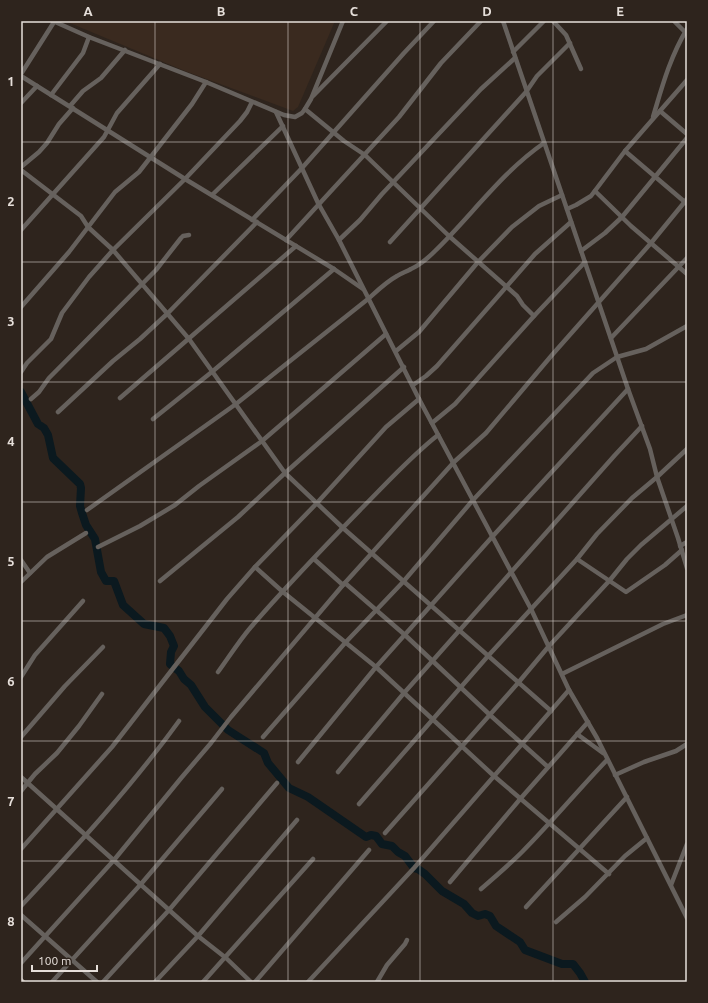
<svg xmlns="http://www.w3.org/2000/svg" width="708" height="1003" font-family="Ubuntu,sans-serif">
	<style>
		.built { fill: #3a2a1f }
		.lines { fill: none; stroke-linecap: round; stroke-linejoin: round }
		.river { stroke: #0b191f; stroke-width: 8 }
		.minor { stroke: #66615d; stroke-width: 4.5 }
		.major { stroke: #a69c93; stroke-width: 6 }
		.grid { fill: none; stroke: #e6dfda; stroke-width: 1; stroke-opacity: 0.55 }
		.neatline { fill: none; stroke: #e6dfda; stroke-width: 1.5 }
		.grid-label { font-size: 13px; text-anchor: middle; font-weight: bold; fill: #e6dfda }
	</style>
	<rect width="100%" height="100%" fill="#2e241d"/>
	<polygon class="built" points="65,21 335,21 298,107 293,111 185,71"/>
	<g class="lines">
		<polyline class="river" points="21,392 38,424 44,428 48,435 53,458 80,484 81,488 80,506 82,513 86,525 95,539 101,572 106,581 114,581 123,605 144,624 164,628 170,636 174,646 171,652 170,664 179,671 184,679 191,685 205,707 228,730 264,753 268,763 289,788 308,797 366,837 371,835 376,836 382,844 392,846 398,852 405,856 414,868 418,869 425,874 442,891 464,904 472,913 478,916 485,914 490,916 496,926 520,942 525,950 562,964 573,964 580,973 585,982"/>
		<g class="minor">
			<polyline points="53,21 89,37 206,82 284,115 295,117 302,113 305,109 311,99 343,21"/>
			<polyline points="503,21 628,389 650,449 657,477 678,538 687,568"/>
			<polyline points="553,21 566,35 581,69"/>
			<polyline points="674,21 685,32"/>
			<polyline points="513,52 544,21"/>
			<polyline points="21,74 54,22"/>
			<polyline points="21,76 185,179 334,269 363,289"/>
			<polyline points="51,95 83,53 89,37"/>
			<polyline points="313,96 387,21"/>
			<polyline points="21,103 37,86"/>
			<polyline points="70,106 83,91 101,78 125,50"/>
			<polyline points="305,109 344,141 365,155 449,236 517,296 523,305 534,316"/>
			<polyline points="660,111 687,134"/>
			<polyline points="276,112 318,203 339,240 419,399 531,609 569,690 597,738 687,918"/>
			<path d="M653 117C662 87 670 57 687 29"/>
			<polyline points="625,151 686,203"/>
			<polyline points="21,167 39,152 47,143 59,124 73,108"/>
			<polyline points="21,170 81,216 88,227 113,250 189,339 285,473 343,528 551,711"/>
			<polyline points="595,191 631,226 687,274"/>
			<polyline points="212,195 283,126"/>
			<polyline points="567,209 576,205 591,196 625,151 687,80"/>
			<polyline points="252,220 302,168 404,53 434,21"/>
			<polyline points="21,230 104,137 117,113 160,64"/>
			<polyline points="286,240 399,117 441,63 481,21"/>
			<polyline points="339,240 360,220 382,194 481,89 515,58"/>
			<polyline points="390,242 526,92 537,76 570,43"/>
			<polyline points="581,251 605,233 622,217 687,138"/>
			<polyline points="21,307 69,252 115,192 139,172 192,104 206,82"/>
			<polyline points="611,338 687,258"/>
			<polyline points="396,351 419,332 478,262 512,227 539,206 562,195"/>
			<polyline points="21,372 27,363 51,339 62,313 89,277 113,250 185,179 240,121 247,112 252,102"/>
			<polyline points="413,385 426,376 437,366 535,254 571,222"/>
			<polyline points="120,398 296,246"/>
			<polyline points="31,399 39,392 49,378 156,270 181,238 183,236 189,235"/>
			<polyline points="58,412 113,361 140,339 168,313 257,222"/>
			<polyline points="153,419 213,371 334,269"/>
			<polyline points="432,423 455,404 534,316 585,262"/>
			<path d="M87 510 236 404 368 299C377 291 386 282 397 276 401 273 406 272 411 269 420 265 428 258 435 251 472 215 502 172 544 143"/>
			<polyline points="680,546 687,542"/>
			<polyline points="98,547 140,526 175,505 199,486 262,441 386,334"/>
			<polyline points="314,559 343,585"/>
			<polyline points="577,559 626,592 665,565 682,550"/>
			<polyline points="21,560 30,573"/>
			<polyline points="255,567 283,592 376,667 494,776 609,874"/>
			<polyline points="160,581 238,517 285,473 404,367"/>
			<polyline points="21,582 47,557 86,533"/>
			<polyline points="345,583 405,635 490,715 548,767"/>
			<path d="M218 672C229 657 239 641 251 627 286 586 324 547 361 509 386 484 410 457 438 435"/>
			<polyline points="562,674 663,624 687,615"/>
			<polyline points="21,677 35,655 83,601"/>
			<polyline points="577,734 603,753"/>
			<polyline points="21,737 65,686 103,647"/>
			<polyline points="263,737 345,643 403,582 473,500 593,373 617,357 646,349 687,326"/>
			<polyline points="298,762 376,667 492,537 628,389"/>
			<polyline points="338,772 404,693 615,455 642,426"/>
			<polyline points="615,775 644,762 676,751 687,744"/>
			<polyline points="21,777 198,936 226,958 251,982"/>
			<polyline points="21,791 35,774 57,753 79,726 102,694"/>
			<polyline points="359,804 488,656 577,559 597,534 632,498 657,477 687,449"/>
			<polyline points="385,833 518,683 549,646 610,580 627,559 641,545 687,506"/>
			<polyline points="21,849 112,747 227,599 255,567 316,504 386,427 419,399"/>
			<polyline points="450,882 521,798 588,722"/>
			<polyline points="671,885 687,844"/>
			<path d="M481 889C495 877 509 865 522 852 552 822 578 790 607 760"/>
			<path d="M21 906C76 847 132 786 179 721"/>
			<polyline points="526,907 627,797"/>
			<polyline points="21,915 97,982"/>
			<polyline points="556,922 585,897 625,856 647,838"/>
			<polyline points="21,963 114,860 182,777 211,743 231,717 343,585 454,462 486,433 552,355 651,243 687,199"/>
			<polyline points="52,982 141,884 222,789"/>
			<polyline points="103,982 169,910 277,783"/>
			<polyline points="155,982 198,936 297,820"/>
			<polyline points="203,982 313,859"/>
			<polyline points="255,982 369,850"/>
			<polyline points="308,982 414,868 569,690"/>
			<polyline points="377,982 387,965 405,944 407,940"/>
		</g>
		<polyline class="major" points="21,981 22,982"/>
	</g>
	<path class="grid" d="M155 21V982M288 21V982M420 21V982M553 21V982M21 142H687M21 262H687M21 382H687M21 502H687M21 621H687M21 741H687M21 861H687"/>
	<rect width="708" height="1003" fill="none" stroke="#2e241d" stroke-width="44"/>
	<path d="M32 965v6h65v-6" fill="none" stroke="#e6dfda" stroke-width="2"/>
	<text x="38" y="965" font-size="12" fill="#e6dfda" stroke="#2e241d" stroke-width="3" paint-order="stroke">100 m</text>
	<rect x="22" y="22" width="664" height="959" class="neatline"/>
	<g class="grid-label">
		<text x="88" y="16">A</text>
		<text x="221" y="16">B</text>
		<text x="354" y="16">C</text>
		<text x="487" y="16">D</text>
		<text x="620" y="16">E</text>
		<text x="11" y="86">1</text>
		<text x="11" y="206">2</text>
		<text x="11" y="326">3</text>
		<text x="11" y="446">4</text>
		<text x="11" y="566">5</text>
		<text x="11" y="686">6</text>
		<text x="11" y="806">7</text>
		<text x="11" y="926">8</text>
	</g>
</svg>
